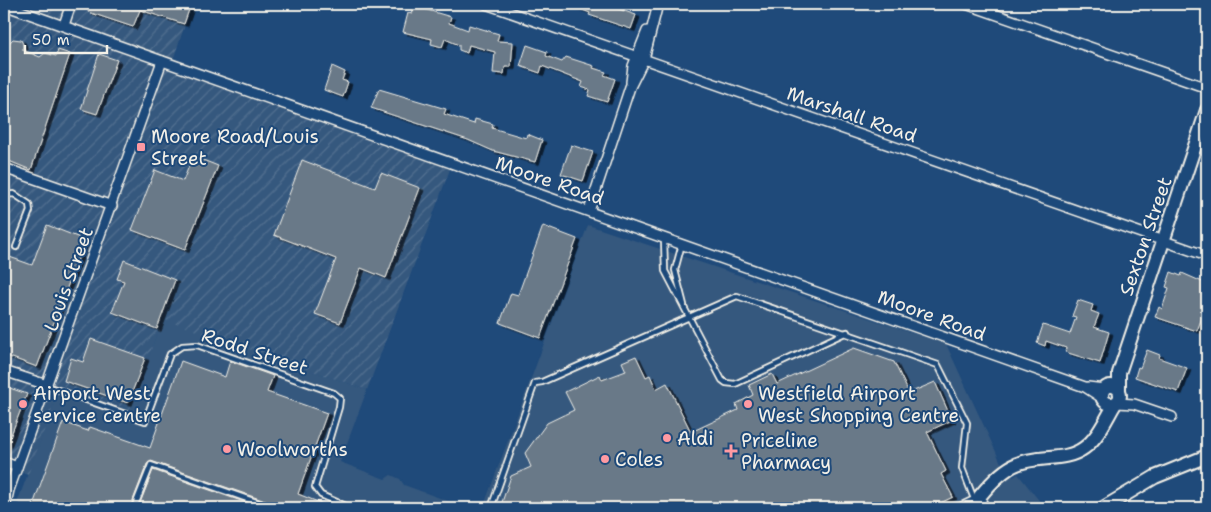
<svg xmlns="http://www.w3.org/2000/svg" width="1211" height="512" font-family="'Shantell Sans',sans-serif">
	<style>
		.built { fill: #35587e }
		.industrial { fill: url(#industrial-furrows) }
		.building { fill: #697988; stroke: #f4f1e8; filter: url(#shadow) }
		.lines { fill: none; stroke-linecap: round; stroke-linejoin: round }
		.lane-casing { stroke: #f4f1e8; stroke-width: 8 }
		.street-casing { stroke: #f4f1e8; stroke-width: 12 }
		.secondary-casing { stroke: #f4f1e8; stroke-width: 16 }
		.lane { stroke: #1f4a7a; stroke-width: 4.5 }
		.street { stroke: #1f4a7a; stroke-width: 9 }
		.secondary { stroke: #1f4a7a; stroke-width: 12 }
		.poi-dot { fill: #ff9aa2; stroke: #1f4a7a; stroke-width: 2 }
		.labels { text-anchor: middle; stroke-width: 4; stroke-linejoin: round; paint-order: stroke }
		.street-label { font-size: 19px; fill: #f4f1e8; stroke: #1f4a7a }
		.poi-label { font-size: 19px; fill: #f4f1e8; stroke: #1f4a7a; text-anchor: start }
	</style>
	<defs>
		<pattern id="industrial-furrows" width="10" height="10" patternUnits="userSpaceOnUse" patternTransform="scale(1.25)"><rect width="10" height="10" fill="#35587e"/><path d="M-1 1l2-2M0 10L10 0M9 11l2-2" fill="none" stroke="#537090"/></pattern>
		<filter id="shadow"><feDropShadow dx="4" dy="2.5" stdDeviation="0" flood-color="#0009"/></filter>
	</defs>
	<rect width="100%" height="100%" fill="#1f4a7a"/>
	<filter id="ink" filterUnits="userSpaceOnUse"><feTurbulence type="fractalNoise" baseFrequency=".02" numOctaves="2"/><feDisplacementMap in="SourceGraphic" scale="10" xChannelSelector="R" yChannelSelector="G"/><feConvolveMatrix kernelMatrix="1 2 1 2 8 2 1 2 1" color-interpolation-filters="sRGB"/></filter>
	<g filter="url(#ink)">
		<g class="built">
			<polygon points="588,225 946,344 1002,465 1013,477 1018,474 1045,508 483,508"/>
			<polygon points="162,318 367,390 340,462 385,479 391,475 400,479 404,485 467,508 18,508 20,504 17,503 61,385 130,410"/>
		</g>
		<polygon class="industrial" points="4,4 192,4 172,63 452,164 367,390 162,319 130,410 61,385 28,475 4,466"/>
		<g class="building">
			<polygon points="91,4 191,4 184,24 140,10 133,27 88,12"/>
			<polygon points="568,4 614,4 613,7 636,15 631,29 589,15 590,13"/>
			<polygon points="414,6 451,17 449,23 468,30 469,25 499,34 497,41 513,42 511,67 505,67 504,74 493,73 495,52 469,45 467,53 459,50 459,45 445,39 442,47 431,44 432,39 403,32 408,13 412,14"/>
			<polygon points="13,39 21,40 23,44 23,50 40,57 45,53 56,56 58,50 70,54 31,170 4,159 4,44 7,45"/>
			<polygon points="527,45 547,52 546,56 562,62 566,57 594,66 593,68 606,72 604,75 615,79 607,102 588,96 590,90 581,87 583,82 560,73 542,66 540,73 520,66"/>
			<polygon points="99,54 117,60 97,114 81,109"/>
			<polygon points="332,66 345,72 342,80 348,82 343,97 324,90"/>
			<polygon points="379,89 446,109 444,114 474,124 475,119 493,124 492,128 526,138 527,134 542,140 535,162 493,151 468,140 371,108"/>
			<polygon points="571,145 593,152 583,181 561,174"/>
			<polygon points="193,156 218,166 185,250 132,230 155,170 183,181"/>
			<polygon points="302,160 375,188 381,173 420,188 386,278 361,268 340,323 315,314 336,259 274,235"/>
			<polygon points="47,225 85,240 37,367 4,355 4,255 32,265"/>
			<polygon points="543,226 577,239 540,338 500,323 511,293 518,295"/>
			<polygon points="124,260 175,280 157,329 112,312 124,281 117,279"/>
			<polygon points="1171,272 1181,276 1182,273 1207,284 1207,313 1204,312 1197,331 1155,317 1159,307 1162,309 1169,288 1166,287"/>
			<polygon points="1078,300 1093,305 1091,311 1099,314 1094,327 1109,332 1100,363 1065,352 1066,348 1046,341 1045,346 1037,343 1043,325 1070,334 1076,317 1072,316"/>
			<polygon points="91,339 145,358 128,403 64,381 71,358 83,362"/>
			<polygon points="854,348 894,362 909,393 935,382 952,420 927,432 946,471 941,474 953,497 930,508 925,508 923,503 912,508 805,508 790,503 785,505 783,502 770,508 500,508 511,476 531,467 525,453 547,423 574,410 565,392 600,375 602,380 626,371 622,362 636,356 646,377 650,375 656,389 667,383 691,432 738,410 736,404 753,395 749,385 772,374 777,384"/>
			<polygon points="1147,350 1160,355 1159,358 1187,368 1178,392 1135,377 1138,367 1140,368"/>
			<polygon points="181,361 225,377 230,361 262,372 273,376 267,392 327,413 298,494 333,508 277,508 274,504 151,461 147,464 130,508 32,508 63,422 88,431 90,427 150,448"/>
			<polygon points="4,386 27,394 5,450 4,450"/>
			<polygon points="153,470 261,508 138,508"/>
		</g>
		<g class="lines">
			<defs>
				<g id="lane">
					<polyline points="4,195 14,194 29,204 30,211 16,247"/>
					<polyline points="664,239 665,271 722,380 726,383 735,384 847,332"/>
					<polyline points="682,244 675,270 684,305"/>
					<polyline points="47,386 145,421 170,354 182,346 197,345 334,393 340,398 339,407 315,487 321,495 350,508"/>
					<polyline points="134,508 151,465 273,508"/>
					<polyline points="491,508 535,383 542,382 737,296 938,365 967,423 962,468 974,499"/>
					<polyline points="955,508 976,498"/>
				</g>
				<g id="street">
					<polyline points="486,4 1207,256"/>
					<polyline points="966,4 1207,88"/>
					<polyline points="4,5 1085,387 1102,398"/>
					<polyline points="64,25 71,4"/>
					<polyline points="631,82 633,66 647,31"/>
					<polyline points="4,168 112,206"/>
					<polyline points="589,211 630,87 644,59 658,4"/>
					<polyline points="4,371 47,385"/>
					<polyline points="1088,387 1104,389"/>
					<polyline points="1117,403 1134,404 1172,417"/>
					<polyline points="4,462 17,467"/>
					<polyline points="5,508 9,490 162,61"/>
				</g>
				<g id="secondary">
					<circle cx="1111" cy="395" r="9"/>
					<polyline points="1119,390 1119,373 1207,110"/>
					<path d="M979 508 980 496C989 485 1004 469 1017 464 1038 455 1065 462 1084 448 1098 438 1106 419 1115 404"/>
					<polyline points="1103,508 1155,477 1207,456"/>
				</g>
			</defs>
			<use href="#lane" class="lane-casing"/>
			<use href="#street" class="street-casing"/>
			<use href="#secondary" class="secondary-casing"/>
			<use href="#lane" class="lane"/>
			<use href="#street" class="street"/>
			<use href="#secondary" class="secondary"/>
		</g>
	</g>
	<g class="poi-dot">
		<rect x="136" y="142" width="10" height="10" rx="2.5"/>
		<circle cx="23" cy="404" r="5"/>
		<circle cx="748" cy="404" r="5"/>
		<circle cx="667" cy="438" r="5"/>
		<circle cx="227" cy="449" r="5"/>
		<path d="M728.5 443.5h5v5h5v5h-5v5h-5v-5h-5v-5h5z"/>
		<circle cx="605" cy="459" r="5"/>
	</g>
	<g class="labels">
		<g class="street-label">
			<text transform="translate(852 114) rotate(19)" y="7">Marshall Road</text>
			<text transform="translate(550 180) rotate(19)" y="7">Moore Road</text>
			<text transform="translate(1145 236) rotate(-71)" y="7">Sexton Street</text>
			<text transform="translate(68 279) rotate(-70)" y="7">Louis Street</text>
			<text transform="translate(932 315) rotate(20)" y="7">Moore Road</text>
			<text transform="translate(255 351) rotate(18)" y="7">Rodd Street</text>
		</g>
		<g class="poi-label">
			<text x="151" y="143">Moore Road/Louis<tspan x="151" dy="22">Street</tspan></text>
			<text x="33" y="400">Airport West<tspan x="33" dy="22">service centre</tspan></text>
			<text x="758" y="400">Westfield Airport<tspan x="758" dy="22">West Shopping Centre</tspan></text>
			<text x="677" y="445">Aldi</text>
			<text x="741" y="447">Priceline<tspan x="741" dy="22">Pharmacy</tspan></text>
			<text x="237" y="456">Woolworths</text>
			<text x="615" y="466">Coles</text>
		</g>
	</g>
	<rect width="1211" height="512" fill="none" stroke="#1f4a7a" stroke-width="20"/>
	<rect x="10" y="10" width="1191" height="492" fill="none" stroke="#f4f1e8" stroke-width="2" filter="url(#ink)"/>
	<path d="M25 45v8h82v-8" fill="none" stroke="#f4f1e8" stroke-width="2.5"/>
	<text x="32" y="45" font-size="15" fill="#f4f1e8" stroke="#1f4a7a" stroke-width="4" paint-order="stroke">50 m</text>
</svg>
